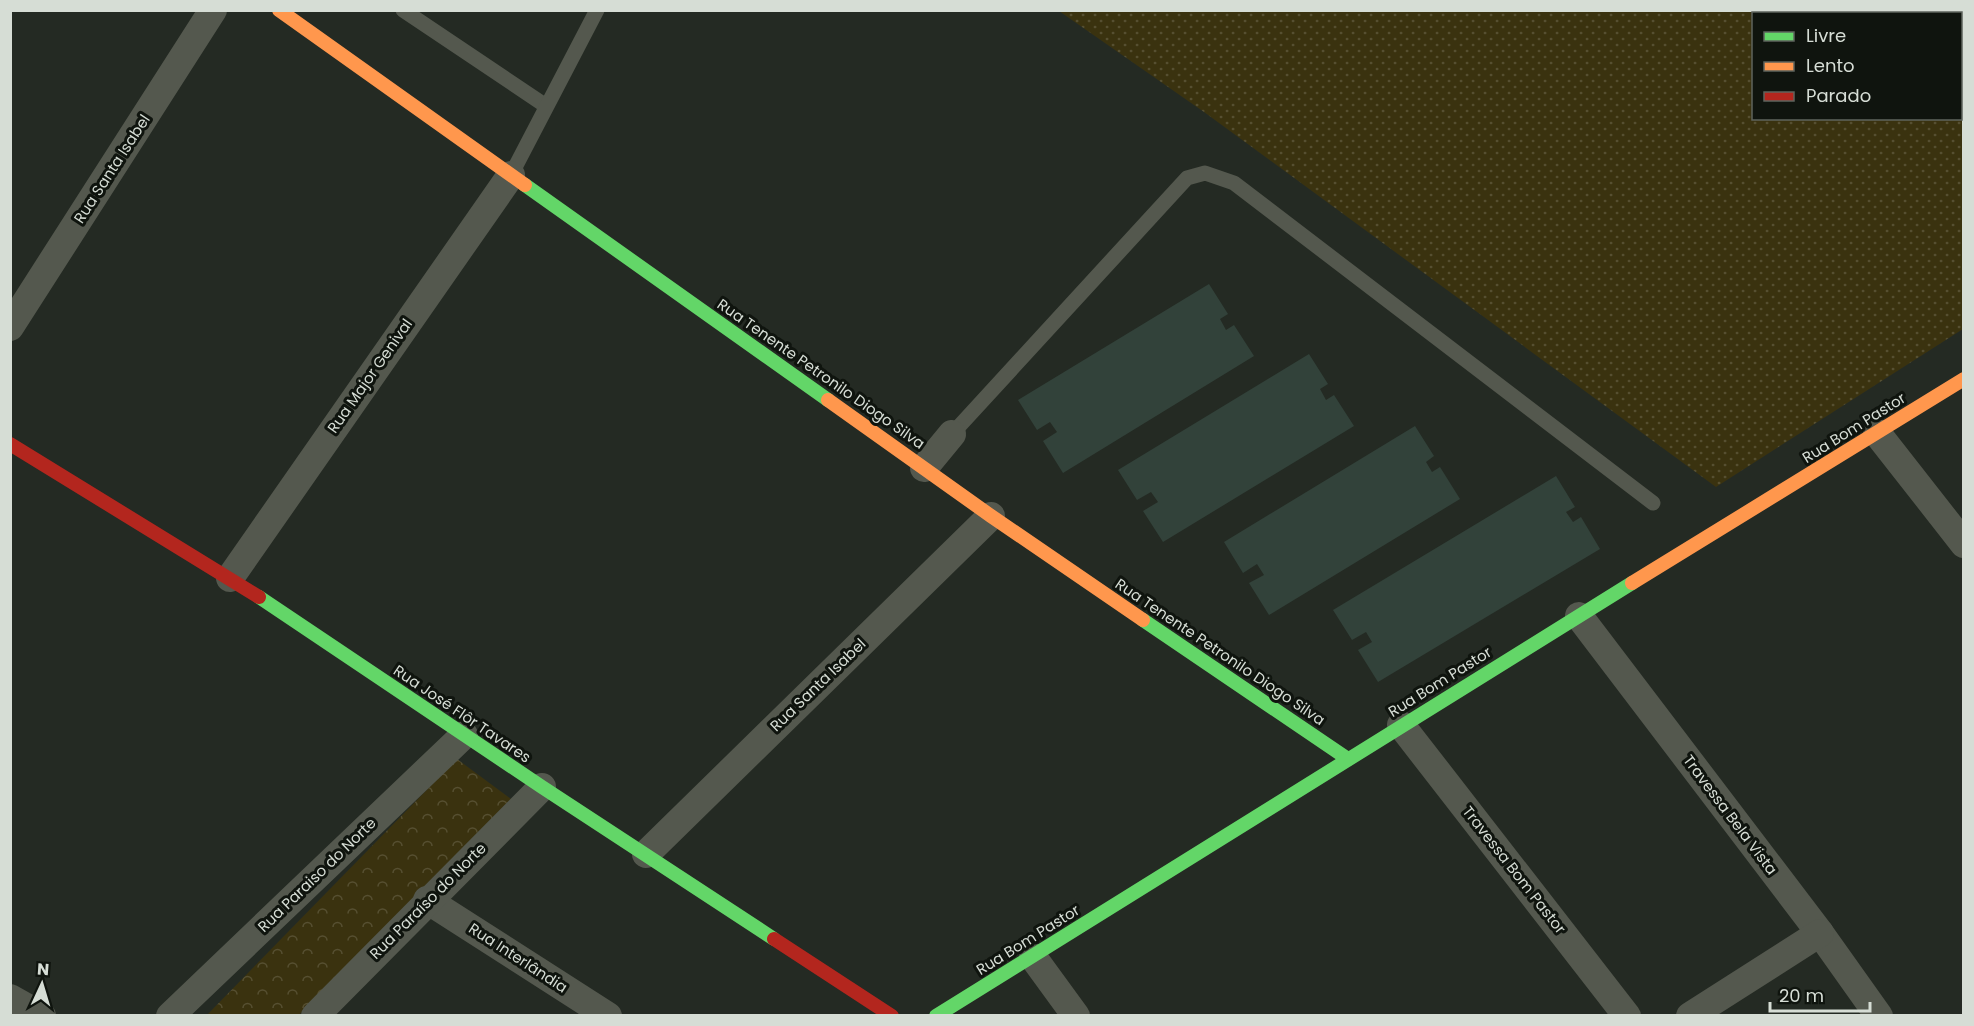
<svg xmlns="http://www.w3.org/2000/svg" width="1974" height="1026" font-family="Poppins,sans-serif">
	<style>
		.grass { fill: url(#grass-dots) }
		.park { fill: url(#park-crowns) }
		.building { fill: #32423a }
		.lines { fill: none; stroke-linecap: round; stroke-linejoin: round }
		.lane { stroke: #54584e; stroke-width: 15 }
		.street { stroke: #54584e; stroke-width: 28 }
		.fast { stroke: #63d668; stroke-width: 14 }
		.slow { stroke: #ff974d; stroke-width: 14 }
		.jam { stroke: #b3261e; stroke-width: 14 }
		.labels { text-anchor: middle; stroke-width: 6; stroke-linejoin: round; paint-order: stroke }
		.street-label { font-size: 15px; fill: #d6ddd5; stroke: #0f140e }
	</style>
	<defs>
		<pattern id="grass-dots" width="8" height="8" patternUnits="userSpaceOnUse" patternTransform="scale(1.5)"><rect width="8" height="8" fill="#3a320f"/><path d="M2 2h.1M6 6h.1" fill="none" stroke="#564f31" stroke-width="1.8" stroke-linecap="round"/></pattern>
		<pattern id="park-crowns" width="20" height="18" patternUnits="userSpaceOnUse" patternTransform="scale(1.5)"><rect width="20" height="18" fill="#3a320f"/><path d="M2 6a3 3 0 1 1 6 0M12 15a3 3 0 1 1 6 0" fill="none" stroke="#564f31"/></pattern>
	</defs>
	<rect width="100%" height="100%" fill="#242a23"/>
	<polygon class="grass" points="1059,11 1934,11 1939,13 1754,14 1754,118 1960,118 1961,28 1963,31 1963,329 1716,487 1204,112"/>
	<polygon class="park" points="457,759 511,799 299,1015 206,1016"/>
	<g class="building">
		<polygon points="1209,284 1228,314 1220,319 1226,330 1234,325 1254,356 1063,473 1043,441 1057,432 1050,422 1037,430 1018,400"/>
		<polygon points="1309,354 1328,384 1320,389 1326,400 1334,395 1354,426 1163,542 1143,511 1158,502 1151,492 1137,500 1118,470"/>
		<polygon points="1415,426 1434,456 1426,462 1432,472 1440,467 1460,499 1269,615 1249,583 1264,575 1257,564 1243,573 1224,542"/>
		<polygon points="1556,476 1575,507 1566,512 1573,522 1581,517 1600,549 1378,682 1358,650 1372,642 1366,632 1352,640 1333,610"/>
	</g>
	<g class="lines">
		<g class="lane">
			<polyline points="403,10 546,106"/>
			<polyline points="511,175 597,10"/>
			<polyline points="952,434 1187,178 1205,173 1234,183 1653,503"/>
		</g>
		<g class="street">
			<polyline points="10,327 213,10"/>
			<polyline points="1877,433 1964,544"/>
			<polyline points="924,468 952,434"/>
			<polyline points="230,578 511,175"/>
			<polyline points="1579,616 1820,933 1879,1016"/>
			<polyline points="1401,725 1627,1016"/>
			<polyline points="646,854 991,516"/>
			<polyline points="427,900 608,1016"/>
			<polyline points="1033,957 1076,1016"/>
			<polyline points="10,998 42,1016"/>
			<polyline points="170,1016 464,735"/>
			<polyline points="315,1016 542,787"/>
			<polyline points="1690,1016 1820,933"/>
		</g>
		<g class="fast">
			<polyline points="525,185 828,400"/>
			<polyline points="259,597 542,787 774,939"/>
			<polyline points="1143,620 1348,759"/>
			<polyline points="936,1016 1632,583"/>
		</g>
		<g class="slow">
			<polyline points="279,10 525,185"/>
			<polyline points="828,400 991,516 1143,620"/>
			<polyline points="1632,583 1964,379"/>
		</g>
		<g class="jam">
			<polyline points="10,444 259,597"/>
			<polyline points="774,939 892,1016"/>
		</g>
	</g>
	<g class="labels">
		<g class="street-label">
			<text transform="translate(112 169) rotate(-57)" y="5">Rua Santa Isabel</text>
			<text transform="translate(821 374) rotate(35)" y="5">Rua Tenente Petronilo Diogo Silva</text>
			<text transform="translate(370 376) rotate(-55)" y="5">Rua Major Genival</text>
			<text transform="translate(1854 428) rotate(-32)" y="5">Rua Bom Pastor</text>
			<text transform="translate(1220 652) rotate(34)" y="5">Rua Tenente Petronilo Diogo Silva</text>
			<text transform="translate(1440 682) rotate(-32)" y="5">Rua Bom Pastor</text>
			<text transform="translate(818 685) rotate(-44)" y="5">Rua Santa Isabel</text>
			<text transform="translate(462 714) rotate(34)" y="5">Rua José Flôr Tavares</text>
			<text transform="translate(1730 815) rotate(53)" y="5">Travessa Bela Vista</text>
			<text transform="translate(1514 870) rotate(52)" y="5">Travessa Bom Pastor</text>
			<text transform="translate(317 875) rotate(-44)" y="5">Rua Paraiso do Norte</text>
			<text transform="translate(428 901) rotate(-45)" y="5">Rua Paraíso do Norte</text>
			<text transform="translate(1028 940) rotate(-32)" y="5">Rua Bom Pastor</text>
			<text transform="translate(518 958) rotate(33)" y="5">Rua Interlândia</text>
		</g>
	</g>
	<rect width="1974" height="1026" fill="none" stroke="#d6ddd5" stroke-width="24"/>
	<rect x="1752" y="12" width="210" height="108" fill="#0f140e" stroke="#5f645e" stroke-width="1.5"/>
	<rect x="1764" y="32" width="30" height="9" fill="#63d668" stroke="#5f645e" stroke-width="1.5"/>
	<text x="1806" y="42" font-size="18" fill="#d6ddd5">Livre</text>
	<rect x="1764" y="62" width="30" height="9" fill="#ff974d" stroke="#5f645e" stroke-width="1.5"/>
	<text x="1806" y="72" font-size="18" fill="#d6ddd5">Lento</text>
	<rect x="1764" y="92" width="30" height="9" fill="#b3261e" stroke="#5f645e" stroke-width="1.5"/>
	<text x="1806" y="102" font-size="18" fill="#d6ddd5">Parado</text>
	<g transform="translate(42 984) rotate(4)" stroke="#0f140e" stroke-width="4.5" paint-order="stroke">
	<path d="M0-4.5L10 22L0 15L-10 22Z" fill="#d6ddd5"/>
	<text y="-9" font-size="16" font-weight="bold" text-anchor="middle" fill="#d6ddd5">N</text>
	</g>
	<path d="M1770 1002v9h100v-9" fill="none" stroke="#d6ddd5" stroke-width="3"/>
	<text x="1779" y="1002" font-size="18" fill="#d6ddd5" stroke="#0f140e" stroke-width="4.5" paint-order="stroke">20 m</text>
</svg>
